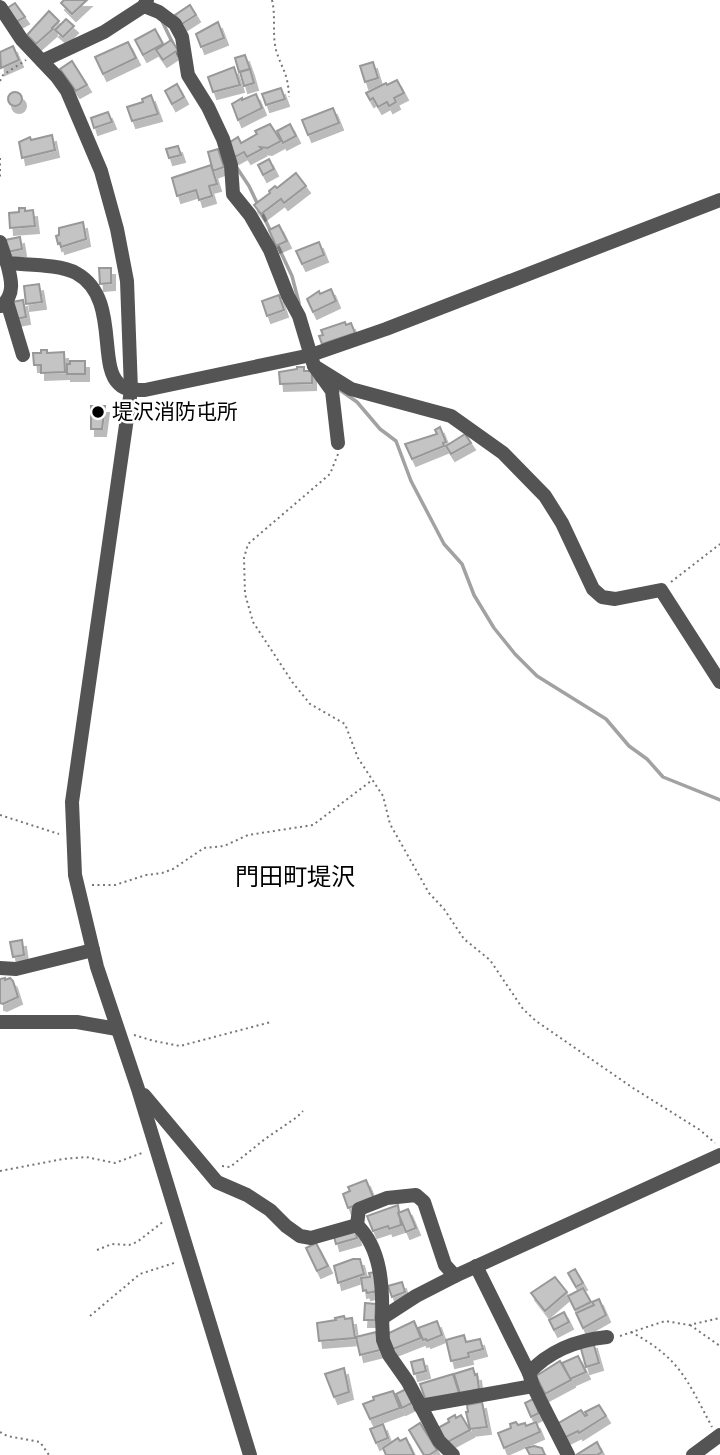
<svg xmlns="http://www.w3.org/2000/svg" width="720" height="1455" font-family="'Golos Text','Noto Sans JP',sans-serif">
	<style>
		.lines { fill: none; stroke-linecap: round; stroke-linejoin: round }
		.stream { stroke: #a2a2a2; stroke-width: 3.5 }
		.building { fill: #c4c4c4; stroke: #989898; stroke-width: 2; filter: url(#shadow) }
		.path { stroke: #767676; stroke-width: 2; stroke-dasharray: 2 3.5; stroke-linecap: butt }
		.minor { stroke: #545454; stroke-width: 14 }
		.poi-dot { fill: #000; stroke: #fff; stroke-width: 2.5 }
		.labels { text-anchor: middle; stroke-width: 5; stroke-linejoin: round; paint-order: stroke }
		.poi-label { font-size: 21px; fill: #000; stroke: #fff; text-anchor: start }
		.quarter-label { font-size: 24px; fill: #000; stroke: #fff }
	</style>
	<defs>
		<filter id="shadow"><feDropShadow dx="4" dy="7" stdDeviation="0" flood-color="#0004"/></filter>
	</defs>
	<rect width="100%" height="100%" fill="#fff"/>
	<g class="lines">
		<g class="stream">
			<polyline points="162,21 179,56"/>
			<polyline points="237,168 249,186 271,232"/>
			<polyline points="276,242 292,276 299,303"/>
			<polyline points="337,388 357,402 380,429 396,441 411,481 444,544 462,564 474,595 494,628 515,654 537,676 606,719 629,746 647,759 663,777 720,800"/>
		</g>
	</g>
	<g class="building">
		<polygon points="64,0 87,0 72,14 61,3"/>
		<polygon points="15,3 25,17 16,22 6,9"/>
		<polygon points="190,5 196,15 182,24 175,15"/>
		<polygon points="49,11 59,21 52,28 53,29 36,44 27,35"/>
		<polygon points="66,19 74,26 63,37 55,30"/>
		<polygon points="218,22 224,38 201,47 196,34"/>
		<polygon points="155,29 163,44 143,55 135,40"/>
		<polygon points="171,40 178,50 163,60 156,50"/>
		<polygon points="128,42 136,58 103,74 95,57"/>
		<polygon points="13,46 19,60 1,68 0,52"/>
		<polygon points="245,55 250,69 239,72 235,58"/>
		<polygon points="72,61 87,85 76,91 60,69"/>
		<polygon points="373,62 378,78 365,82 360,66"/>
		<polygon points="234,67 240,85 213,92 208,77"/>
		<polygon points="250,69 254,83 244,86 240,72"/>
		<polygon points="397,80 404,93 394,98 396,102 389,106 387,102 378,107 373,98 370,100 366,93 386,83 387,85"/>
		<polygon points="177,84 184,97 172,104 165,91"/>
		<polygon points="281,88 285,99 266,105 262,94"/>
		<circle cx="15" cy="99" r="7"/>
		<polygon points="256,94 262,108 238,120 232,104 242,98 242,100"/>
		<polygon points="151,95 158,114 132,121 127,107 143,102 142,99"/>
		<polygon points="333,108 339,123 308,135 302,120"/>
		<polygon points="108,112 112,122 94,128 91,118"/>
		<polygon points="270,124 281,141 268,148 260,147 262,149 247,157 244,152 235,157 227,144 238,137 241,143 257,134 255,131"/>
		<polygon points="290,124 296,136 283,143 277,131"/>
		<polygon points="52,135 55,150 22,158 19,142 30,137 31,140"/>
		<polygon points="178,146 181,155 169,158 166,149"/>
		<polygon points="218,149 224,167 213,171 208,152"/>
		<polygon points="269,159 274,169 263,175 258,165"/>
		<polygon points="211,165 217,184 209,186 212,196 199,200 196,190 177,196 172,178"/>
		<polygon points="296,173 306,186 284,203 281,199 261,214 254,205 270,193 269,191 275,186 277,188"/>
		<polygon points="19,208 25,208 25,211 33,210 35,226 10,228 9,213 19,212"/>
		<polygon points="83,222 86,239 61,247 60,243 58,244 56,236 59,235 59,228"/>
		<polygon points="279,225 287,241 276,246 269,230"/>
		<polygon points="20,237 22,249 7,252 5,240"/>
		<polygon points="319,242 324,255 302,264 296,251"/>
		<polygon points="99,268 111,268 111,283 100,284"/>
		<polygon points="39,284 42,302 26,304 24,286"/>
		<polygon points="331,289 336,301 313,312 307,299 319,291 320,294"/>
		<polygon points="279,295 284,310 267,316 262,301"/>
		<polygon points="23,300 26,317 15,319 12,302"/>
		<polygon points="345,322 346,325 351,323 355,333 322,344 319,336 323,335 321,330"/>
		<polygon points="41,350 47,350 47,353 64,352 65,372 41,373 41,365 34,365 33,353 41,353"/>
		<polygon points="70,361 85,361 85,374 67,374 67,364 70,364"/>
		<polygon points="297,367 304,367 304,371 312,371 312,383 280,384 279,372 297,369"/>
		<polygon points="91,406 105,406 102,429 91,429"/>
		<polygon points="440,427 446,442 443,443 444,446 412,459 405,444 437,434 435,430"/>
		<polygon points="465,434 471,443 451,454 446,446"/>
		<polygon points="22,940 24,955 13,957 10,942"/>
		<polygon points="5,978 5,980 10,978 13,981 18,997 3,1004 0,1003 0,979"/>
		<polygon points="366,1180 374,1199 348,1208 343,1194 350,1191 348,1187"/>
		<polygon points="398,1205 401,1225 389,1229 388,1226 373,1231 367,1216"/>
		<polygon points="408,1209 416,1228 406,1232 398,1213"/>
		<polygon points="355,1229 357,1238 336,1244 333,1233"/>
		<polygon points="316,1243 328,1266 317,1271 306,1248"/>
		<polygon points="353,1259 360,1259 364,1274 338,1283 334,1266"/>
		<polygon points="575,1269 583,1283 576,1287 568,1273"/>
		<polygon points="376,1272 378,1291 367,1293 366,1290 363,1291 361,1278 370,1277 369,1273"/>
		<polygon points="555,1277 567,1292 545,1311 531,1293"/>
		<polygon points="402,1282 405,1292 392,1297 388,1286"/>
		<polygon points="583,1288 591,1302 575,1310 568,1296"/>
		<polygon points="599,1299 606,1315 583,1328 576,1313 594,1305 592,1302"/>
		<polygon points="365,1303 376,1304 375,1320 364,1320"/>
		<polygon points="564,1312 569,1322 554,1330 549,1320"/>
		<polygon points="344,1316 345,1319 352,1318 355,1338 319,1341 317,1323 336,1320 335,1318"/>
		<polygon points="414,1321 421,1338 393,1349 387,1334"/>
		<polygon points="437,1321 442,1335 427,1341 426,1339 423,1340 418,1328"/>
		<polygon points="376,1332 380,1350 360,1355 356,1337"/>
		<polygon points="464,1335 466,1342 480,1339 483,1349 468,1353 469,1357 451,1361 446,1340"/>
		<polygon points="593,1342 599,1363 586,1367 580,1345"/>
		<polygon points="578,1356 586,1372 570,1379 562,1363"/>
		<polygon points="423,1359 426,1371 414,1374 411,1362"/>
		<polygon points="560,1361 571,1380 545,1394 536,1376"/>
		<polygon points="344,1368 349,1392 334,1397 325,1374"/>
		<polygon points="473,1368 475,1375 477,1374 479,1389 460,1394 454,1374"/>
		<polygon points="453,1374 459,1393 426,1401 420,1384"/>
		<polygon points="406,1389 412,1403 402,1408 396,1394"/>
		<polygon points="393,1391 400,1408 370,1419 363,1404 374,1400 373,1397"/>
		<polygon points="533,1399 539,1413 531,1417 525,1403"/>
		<polygon points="482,1402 487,1427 470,1429 466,1412 468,1412 467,1405"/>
		<polygon points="599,1405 606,1416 579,1433 578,1431 564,1438 557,1424 581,1410 585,1416 587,1415 585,1412"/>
		<polygon points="455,1415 456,1418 461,1415 470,1430 446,1443 438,1428 449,1422 448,1419"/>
		<polygon points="516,1422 518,1425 525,1423 526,1426 536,1422 540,1432 504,1448 498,1433 511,1428 510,1424"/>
		<polygon points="420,1423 437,1450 429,1455 424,1455 409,1430"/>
		<polygon points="383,1424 388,1438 376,1443 370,1429"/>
		<polygon points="398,1438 400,1441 406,1438 414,1455 386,1455 383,1448"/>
		<polygon points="597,1442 602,1452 597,1455 576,1455"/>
		<polygon points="534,1446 542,1448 545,1455 530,1455 526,1448"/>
	</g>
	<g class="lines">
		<g class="path">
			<path d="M272 0C276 16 272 34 276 50 282 70 288 72 289 97"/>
			<polyline points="0,81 3,75 26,60"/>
			<polyline points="0,158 0,177"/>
			<polyline points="338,454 330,474 248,544 244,558 245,594 253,622 293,683 310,704 345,724 358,758 383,796 390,824 429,893 444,909 464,939 490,960 523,1009 536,1021 633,1088 700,1130 715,1143"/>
			<polyline points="671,582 720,544"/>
			<polyline points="0,815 59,834"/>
			<polyline points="92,885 115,885 146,875 162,873 173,869 204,848 224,846 248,835 313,825 371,781"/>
			<polyline points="134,1035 154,1041 180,1046 271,1022"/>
			<polyline points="222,1166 230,1167 265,1139 297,1117 303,1111"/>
			<polyline points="0,1171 63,1159 86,1157 115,1163 142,1153"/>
			<polyline points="97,1250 112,1244 129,1245 137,1242 164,1221"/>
			<polyline points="90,1316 140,1274 177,1262"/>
			<polyline points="690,1325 720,1346"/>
			<path d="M631 1332C680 1358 687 1380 712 1427"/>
			<polyline points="620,1336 665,1321 689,1325 720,1318"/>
			<polyline points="0,1432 7,1436 40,1442 49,1455"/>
		</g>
		<g class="minor">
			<polyline points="144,6 159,12 175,24 182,37 188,75 208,107 223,139 231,165 233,194 250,215 270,250 288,296 299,316 314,366 332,391 338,443"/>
			<polyline points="0,7 22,40 57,77 67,91 101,171 117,229 127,281 131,390 72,802 75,875 97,967 138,1089 250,1455"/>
			<polyline points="42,61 104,32 144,6 147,0"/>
			<path d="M0 242 7 263C26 265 60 264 76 273 120 297 97 364 119 384 126 391 137 390 145 390L311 355 386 329 720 200"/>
			<polyline points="7,302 23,355"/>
			<path d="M1 306C16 295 11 278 7 263"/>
			<polyline points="314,366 351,389 451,416 503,453 545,496 562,523 593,589 602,597 615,599 661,590 720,682"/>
			<polyline points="0,968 16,969 93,950"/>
			<polyline points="0,1022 77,1022 117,1029"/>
			<path d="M144 1095 217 1182 247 1195 270 1210 286 1226 300 1236 311 1238 357 1225C381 1248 383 1286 382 1318L416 1296 455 1276 720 1155"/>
			<polyline points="357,1225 359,1209 387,1198 416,1195 424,1202 445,1265 455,1276"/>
			<polyline points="476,1266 529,1373"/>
			<polyline points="382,1318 383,1340 389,1355 408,1382 439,1441 453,1455"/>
			<polyline points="420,1406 533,1386"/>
			<path d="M568 1455 533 1386 529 1373C549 1351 578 1340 607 1337"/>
			<polyline points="693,1455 720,1435"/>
		</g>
	</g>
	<circle class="poi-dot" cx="98" cy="412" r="7"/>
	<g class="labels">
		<g class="poi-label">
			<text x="112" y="419">堤沢消防屯所</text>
		</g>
		<g class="quarter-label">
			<text x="295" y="885">門田町堤沢</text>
		</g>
	</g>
</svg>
